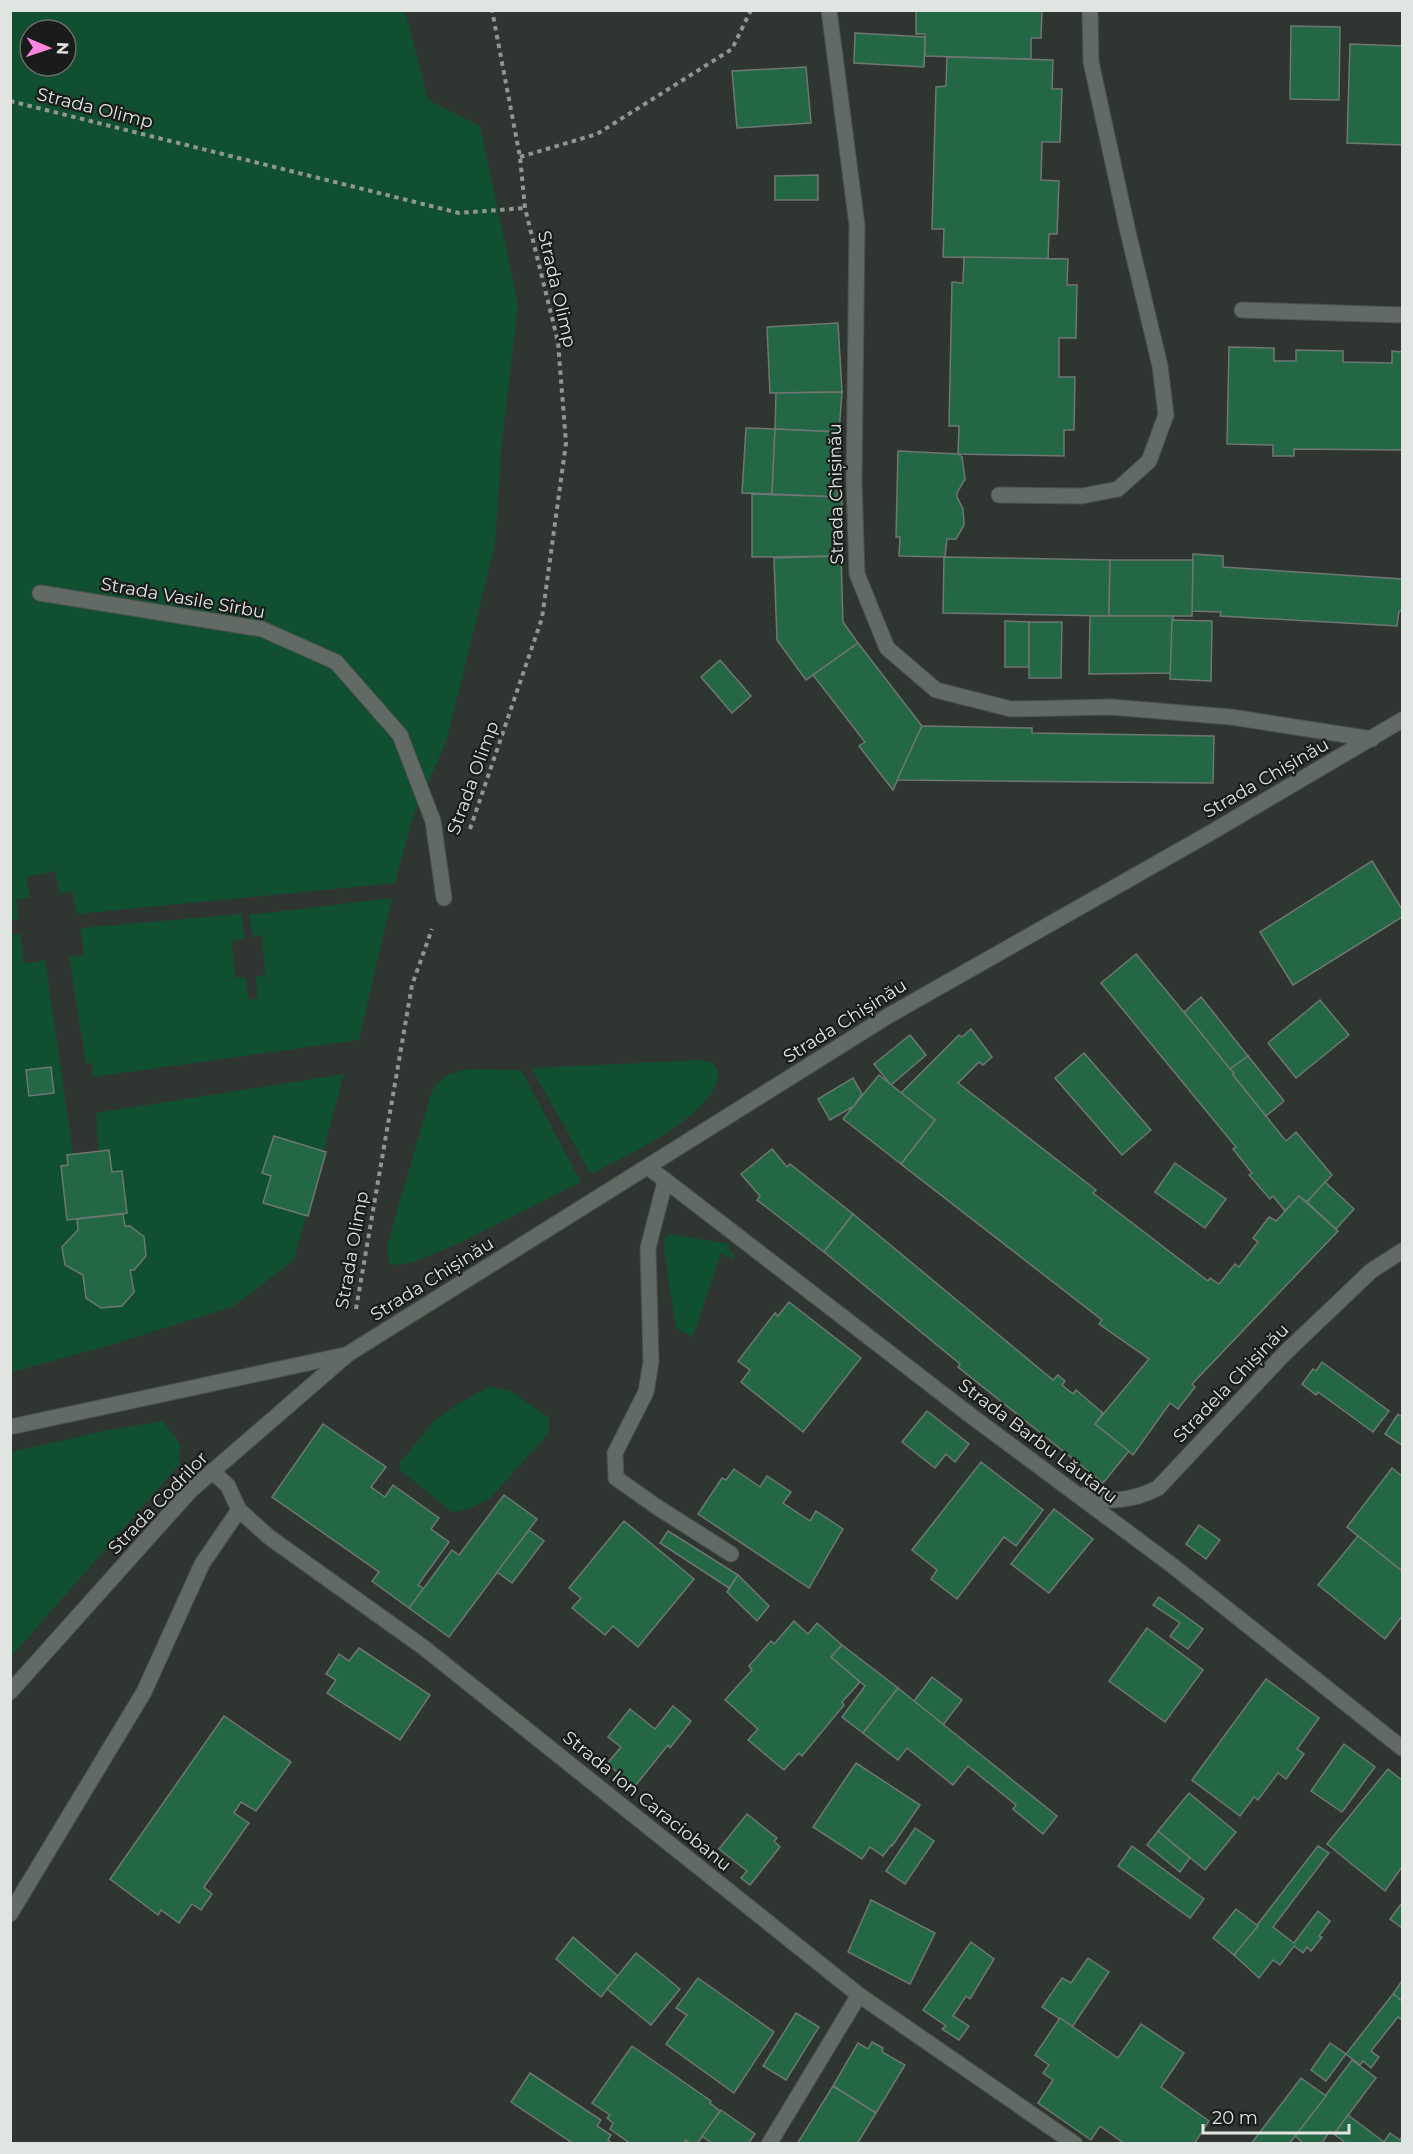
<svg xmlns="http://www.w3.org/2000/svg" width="1413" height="2154" font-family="Montserrat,sans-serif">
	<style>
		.green { fill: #105031; fill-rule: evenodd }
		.building { fill: #236744; stroke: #6f7772; stroke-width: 1.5 }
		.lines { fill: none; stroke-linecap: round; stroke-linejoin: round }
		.lane-casing { stroke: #4c514d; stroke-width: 17 }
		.street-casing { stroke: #4c514d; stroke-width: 17 }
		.path { stroke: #919692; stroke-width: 4; stroke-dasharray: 4.5 4.5; stroke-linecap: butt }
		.lane { stroke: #626a65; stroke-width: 15 }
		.street { stroke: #626a65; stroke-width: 15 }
		.labels { text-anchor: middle; stroke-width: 4.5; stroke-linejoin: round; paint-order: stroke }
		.street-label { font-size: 18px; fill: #e1e5e2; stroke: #191c1a }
	</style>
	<rect width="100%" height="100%" fill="#2f3631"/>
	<g class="green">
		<path d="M11 11H405L428 100 480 126 518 305 502 441 495 545 447 739 412 820 395 883 77 914 72 891 60 894 55 871 26 877 30 897 16 900 19 919 11 920ZM30 30H66V66H30Z"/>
		<polygon points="392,898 359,1040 93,1077 92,1063 86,1064 69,957 84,955 81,928 241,914 245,938 232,941 235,977 245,978 249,1000 258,998 256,976 265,975 262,935 253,937 249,915"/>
		<polygon points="20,934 24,964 45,960 77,1181 101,1177 96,1113 344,1074 294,1260 234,1306 111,1345 11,1372 11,935"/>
		<path d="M702 1060C711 1062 717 1064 718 1074 719 1113 622 1158 591 1174L533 1071 534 1068Z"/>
		<path d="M471 1069 521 1070 581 1182 460 1243 413 1262 397 1265 389 1263 387 1246 431 1094C439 1076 452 1072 471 1069Z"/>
		<polygon points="670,1234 729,1244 729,1249 734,1255 734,1260 721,1253 693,1337 676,1328 664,1250 665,1238"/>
		<polygon points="489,1387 509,1390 544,1414 549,1418 549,1433 489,1499 468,1509 452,1512 400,1470 400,1463 435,1420 459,1403"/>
		<polygon points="163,1421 180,1445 179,1465 11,1657 11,1452 109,1430"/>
	</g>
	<g class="building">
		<polygon points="916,10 1042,10 1041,38 1031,38 1031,59 925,56 925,34 916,34"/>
		<polygon points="1291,26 1340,27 1339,100 1290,99"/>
		<polygon points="855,33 925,37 924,67 854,63"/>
		<polygon points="1350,44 1402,46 1402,145 1347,143"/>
		<polygon points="947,57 1053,60 1052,89 1062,89 1060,142 1042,142 1041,180 1059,181 1057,234 1049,234 1048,259 943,257 944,229 932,229 936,87 946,86"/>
		<polygon points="806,67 811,123 737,128 732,71"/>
		<polygon points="818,175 818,200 775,200 775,176"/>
		<polygon points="964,257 1068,259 1067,285 1077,285 1076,338 1059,338 1059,377 1075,377 1074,430 1064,430 1064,456 958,454 959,426 949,426 952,282 963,283"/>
		<polygon points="838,323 842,392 770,393 767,327"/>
		<polygon points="1229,347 1274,348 1274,361 1296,361 1296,350 1343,351 1343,362 1392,363 1392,351 1402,352 1402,450 1294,449 1294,456 1273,456 1273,445 1227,444"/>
		<polygon points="842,392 839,432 775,429 776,393"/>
		<polygon points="746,428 775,429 772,494 742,493"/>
		<polygon points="775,429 839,432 837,497 772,494"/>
		<polygon points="898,451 958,454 962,457 965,479 957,493 957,497 963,509 964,525 956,539 947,539 945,557 899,556 900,537 896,537"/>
		<polygon points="752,494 842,497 841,556 752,557"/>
		<polygon points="1193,554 1223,556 1223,567 1402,579 1402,611 1399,611 1397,626 1220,616 1221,612 1191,611"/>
		<polygon points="841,556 843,622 858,643 806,680 777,640 774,558"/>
		<polygon points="944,557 1110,560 1109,616 943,613"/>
		<polygon points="1110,560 1193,560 1192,616 1109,616"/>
		<polygon points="1090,616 1173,616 1171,673 1089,674"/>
		<polygon points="1172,620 1212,621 1211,681 1170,679"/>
		<polygon points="1005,621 1029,622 1029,667 1005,667"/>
		<polygon points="1029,622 1062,622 1061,678 1029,678"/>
		<polygon points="858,643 922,726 893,790 859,746 865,742 813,675"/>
		<polygon points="720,660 751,696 732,713 701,677"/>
		<polygon points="922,726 1032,728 1032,733 1214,736 1213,783 897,780"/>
		<polygon points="1372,861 1402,909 1402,917 1293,985 1260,932"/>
		<polygon points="1136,954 1234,1073 1233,1075 1286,1141 1296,1132 1332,1175 1307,1202 1299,1196 1285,1211 1273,1196 1270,1199 1249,1175 1252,1173 1233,1149 1236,1147 1101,983"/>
		<polygon points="1201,997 1248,1056 1230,1069 1184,1012"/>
		<polygon points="1320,1000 1349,1035 1296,1078 1268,1043"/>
		<polygon points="971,1029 992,1057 983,1065 979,1062 958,1083 1096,1190 1093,1193 1208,1281 1210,1278 1219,1284 1235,1264 1239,1267 1258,1242 1253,1238 1269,1217 1276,1221 1299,1196 1338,1231 1192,1384 1195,1387 1178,1409 1170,1403 1133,1455 1095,1424 1149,1359 1099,1324 1102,1320 901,1164 935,1120 901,1093 959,1035 962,1037"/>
		<polygon points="910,1035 926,1055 891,1085 874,1064"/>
		<polygon points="1084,1053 1151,1130 1122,1155 1055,1078"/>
		<polygon points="1248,1056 1284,1101 1266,1116 1233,1075 1234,1073 1230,1069"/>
		<polygon points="51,1067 54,1093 29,1096 26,1070"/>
		<polygon points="879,1075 935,1120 901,1164 843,1119"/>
		<polygon points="853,1078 862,1094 854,1106 830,1120 818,1099"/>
		<polygon points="274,1136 326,1152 308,1216 263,1203 271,1176 262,1173"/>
		<polygon points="772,1149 787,1167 790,1164 853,1214 824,1252 757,1200 760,1196 741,1174"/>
		<polygon points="109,1150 112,1172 122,1171 127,1213 67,1220 61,1166 68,1165 67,1155"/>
		<polygon points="1175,1163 1226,1199 1205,1228 1155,1192"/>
		<polygon points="1325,1182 1354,1209 1336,1229 1307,1202"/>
		<polygon points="123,1214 125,1226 130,1226 144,1237 146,1256 134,1270 130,1270 134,1292 122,1306 101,1308 86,1298 83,1275 65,1265 62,1247 78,1230 77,1219"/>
		<polygon points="853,1214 1053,1380 1058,1375 1065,1381 1062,1385 1073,1394 1076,1390 1103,1413 1095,1424 1129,1451 1103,1483 958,1367 960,1364 824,1252"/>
		<polygon points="789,1302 861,1358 803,1432 741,1382 750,1370 738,1361 775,1313 778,1316"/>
		<polygon points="1322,1362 1389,1411 1373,1432 1318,1392 1316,1395 1302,1384 1313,1369 1316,1371"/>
		<polygon points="927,1411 969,1444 955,1462 946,1454 935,1468 902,1442"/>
		<polygon points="1398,1414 1402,1417 1402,1445 1385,1434"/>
		<polygon points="323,1424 386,1467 371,1487 385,1497 393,1485 439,1518 431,1529 449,1542 418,1585 424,1589 409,1608 372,1581 379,1572 272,1497"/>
		<polygon points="981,1462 1043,1510 1016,1546 1004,1537 957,1599 931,1579 937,1570 912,1550"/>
		<polygon points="1392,1468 1402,1476 1402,1571 1347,1527"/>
		<polygon points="734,1469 760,1487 767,1476 791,1492 783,1503 810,1521 816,1511 843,1529 809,1588 698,1514 722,1478 726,1480"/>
		<polygon points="504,1495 537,1519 449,1637 409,1608 452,1550 459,1555"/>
		<polygon points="1054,1509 1093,1539 1049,1593 1011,1564"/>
		<polygon points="624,1521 694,1579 638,1647 613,1626 605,1635 572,1608 581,1598 569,1588"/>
		<polygon points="1199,1525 1220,1540 1206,1559 1186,1544"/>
		<polygon points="529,1530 544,1541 512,1583 497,1572"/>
		<polygon points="668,1531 738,1575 729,1588 660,1543"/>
		<polygon points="1358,1536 1402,1571 1402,1616 1385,1639 1318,1585"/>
		<polygon points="738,1575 769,1606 757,1621 727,1592"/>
		<polygon points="1159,1597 1203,1629 1188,1649 1170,1636 1180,1623 1153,1605"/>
		<polygon points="794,1621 808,1634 817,1623 842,1645 831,1657 860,1682 842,1702 844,1705 802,1756 799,1753 784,1770 748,1740 758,1729 725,1700 752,1670 749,1666 771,1641 774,1644"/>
		<polygon points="1147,1628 1203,1670 1165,1722 1109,1681"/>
		<polygon points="842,1645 898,1688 863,1733 842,1717 865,1686 831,1657"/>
		<polygon points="359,1648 430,1695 400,1740 327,1693 336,1680 326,1674 339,1654 349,1661"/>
		<polygon points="932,1677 962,1700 943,1725 914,1701"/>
		<polygon points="1266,1679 1319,1718 1297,1749 1304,1754 1286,1779 1278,1773 1258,1800 1254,1797 1240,1816 1192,1780"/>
		<polygon points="898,1688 1057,1816 1043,1834 1013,1809 1016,1805 968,1766 953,1785 907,1748 898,1760 863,1733"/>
		<polygon points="673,1706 691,1721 670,1748 668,1745 635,1786 607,1764 621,1747 608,1737 630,1709 655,1729"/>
		<polygon points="224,1716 291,1762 256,1811 241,1802 234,1813 249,1823 204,1887 212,1894 201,1910 192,1904 179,1923 161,1910 158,1915 110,1879"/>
		<polygon points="1344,1744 1375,1767 1342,1812 1311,1791"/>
		<polygon points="856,1763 920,1805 892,1846 891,1845 883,1856 870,1847 862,1859 813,1827"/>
		<polygon points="1388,1769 1402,1780 1402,1867 1385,1891 1327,1844"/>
		<polygon points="1189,1793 1236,1832 1205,1870 1158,1831"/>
		<polygon points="747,1814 777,1838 774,1841 780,1847 750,1885 741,1878 747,1871 719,1849"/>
		<polygon points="915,1828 934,1841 905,1884 886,1871"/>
		<polygon points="1158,1831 1190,1858 1180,1872 1147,1845"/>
		<polygon points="1132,1846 1204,1899 1190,1918 1118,1866"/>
		<polygon points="1318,1846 1329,1853 1273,1927 1294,1943 1318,1911 1330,1921 1319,1936 1322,1937 1311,1951 1307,1947 1303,1953 1294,1946 1280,1965 1273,1960 1259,1978 1234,1955"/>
		<polygon points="871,1900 935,1933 910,1984 848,1952"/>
		<polygon points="1402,1903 1402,1928 1390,1919"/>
		<polygon points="1236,1909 1258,1926 1234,1955 1213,1938"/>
		<polygon points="573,1937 618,1976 601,1997 556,1959"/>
		<polygon points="971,1942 994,1959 970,1999 966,1996 953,2016 969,2026 959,2040 942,2029 946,2026 923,2010"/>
		<polygon points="636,1953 680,1989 651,2025 607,1989"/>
		<polygon points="1088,1958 1109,1972 1072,2027 1042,2007 1062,1978 1071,1983"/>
		<polygon points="698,1978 774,2032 734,2093 666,2044 687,2015 676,2008"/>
		<polygon points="1402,1981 1402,2001 1393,1994"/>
		<polygon points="1393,1994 1402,2001 1402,2020 1398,2017 1371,2051 1379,2057 1371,2068 1363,2061 1360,2065 1346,2054"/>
		<polygon points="796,2013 819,2027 786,2080 763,2066"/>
		<polygon points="1060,2018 1118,2058 1141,2024 1184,2053 1161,2087 1209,2121 1194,2144 1125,2144 1100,2126 1091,2140 1038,2103 1053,2080 1043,2073 1049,2065 1035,2055"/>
		<polygon points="872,2042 883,2048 882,2052 905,2065 876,2113 833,2086 858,2043 868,2049"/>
		<polygon points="1330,2043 1346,2054 1326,2081 1311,2070"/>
		<polygon points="632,2046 711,2101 710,2103 720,2111 697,2144 691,2144 686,2140 683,2144 631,2144 610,2129 613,2123 607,2118 610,2115 592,2103"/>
		<polygon points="1352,2060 1376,2078 1334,2134 1330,2131 1321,2144 1304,2144 1295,2136"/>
		<polygon points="530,2073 601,2120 597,2126 611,2135 608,2140 613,2144 574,2144 511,2102"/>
		<polygon points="1301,2078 1326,2096 1289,2144 1251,2144"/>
		<polygon points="833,2086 876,2113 857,2144 797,2144"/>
		<polygon points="721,2110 755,2134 748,2144 713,2144 702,2136"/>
		<polygon points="1348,2115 1384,2142 1390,2133 1400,2140 1402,2136 1402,2144 1347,2144 1334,2134"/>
	</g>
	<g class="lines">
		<defs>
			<g id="lane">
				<polyline points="1242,310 1402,315"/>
				<polyline points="999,495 1082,496 1118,489 1149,461 1166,415 1160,366 1128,232 1091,62 1090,10"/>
				<polyline points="665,1182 648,1248 651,1362 646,1392 615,1453 616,1478 657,1507 731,1554"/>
				<polyline points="10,1914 144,1692 202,1564 239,1510"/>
			</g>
			<g id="street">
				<polyline points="829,10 857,225 854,482 857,574 887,648 936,690 1011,709 1111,707 1231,717 1372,739"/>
				<polyline points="40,593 262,629 336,662 400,735 433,821 444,898"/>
				<polyline points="648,1167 970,1415 1173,1566 1402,1748"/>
				<polyline points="10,1427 345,1355"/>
				<polyline points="212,1471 228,1486 239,1510 269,1537 423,1647 859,1995 1075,2144"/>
				<path d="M1083 1495C1108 1504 1135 1500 1158 1488L1285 1353 1371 1271 1402 1251"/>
				<polyline points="10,1692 191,1490 348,1354 888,1016 1205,836 1402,720"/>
				<polyline points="769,2144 859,1995"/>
			</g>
		</defs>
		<use href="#lane" class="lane-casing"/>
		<use href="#street" class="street-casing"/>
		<g class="path">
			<polyline points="10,101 459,213 525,208"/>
			<polyline points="520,157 597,134 648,102 732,49 751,10"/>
			<polyline points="470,829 542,618 566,443 558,342 525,208 520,157 492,10"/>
			<polyline points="356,1309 412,985 432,929"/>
		</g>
		<use href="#lane" class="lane"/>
		<use href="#street" class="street"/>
	</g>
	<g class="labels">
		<g class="street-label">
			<text transform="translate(95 108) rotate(14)" y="6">Strada Olimp</text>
			<text transform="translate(557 289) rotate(77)" y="6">Strada Olimp</text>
			<text transform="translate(836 494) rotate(-91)" y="6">Strada Chișinău</text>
			<text transform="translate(183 598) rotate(10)" y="6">Strada Vasile Sîrbu</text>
			<text transform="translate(473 778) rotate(-70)" y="6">Strada Olimp</text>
			<text transform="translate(1266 778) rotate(-30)" y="6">Strada Chișinău</text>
			<text transform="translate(845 1021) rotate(-32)" y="6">Strada Chișinău</text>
			<text transform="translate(352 1250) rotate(-80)" y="6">Strada Olimp</text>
			<text transform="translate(432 1279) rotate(-32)" y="6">Strada Chișinău</text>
			<text transform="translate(1231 1383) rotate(-46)" y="6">Stradela Chișinău</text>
			<text transform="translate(1038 1441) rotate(37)" y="6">Strada Barbu Lăutaru</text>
			<text transform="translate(158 1503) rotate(-46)" y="6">Strada Codrilor</text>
			<text transform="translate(647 1801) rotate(39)" y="6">Strada Ion Caraciobanu</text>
		</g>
	</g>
	<rect width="1413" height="2154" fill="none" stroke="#e1e5e2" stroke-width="24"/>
	<g transform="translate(48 48) rotate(92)"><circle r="28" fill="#191c1a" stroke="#696c6a" stroke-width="1.5"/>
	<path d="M0-4.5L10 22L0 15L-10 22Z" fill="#fe86e0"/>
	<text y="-9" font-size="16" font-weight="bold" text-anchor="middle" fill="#e1e5e2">N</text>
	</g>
	<path d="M1203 2124v9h146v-9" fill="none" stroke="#e1e5e2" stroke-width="3"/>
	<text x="1212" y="2124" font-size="18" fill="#e1e5e2" stroke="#191c1a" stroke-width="4.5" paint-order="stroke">20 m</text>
</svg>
